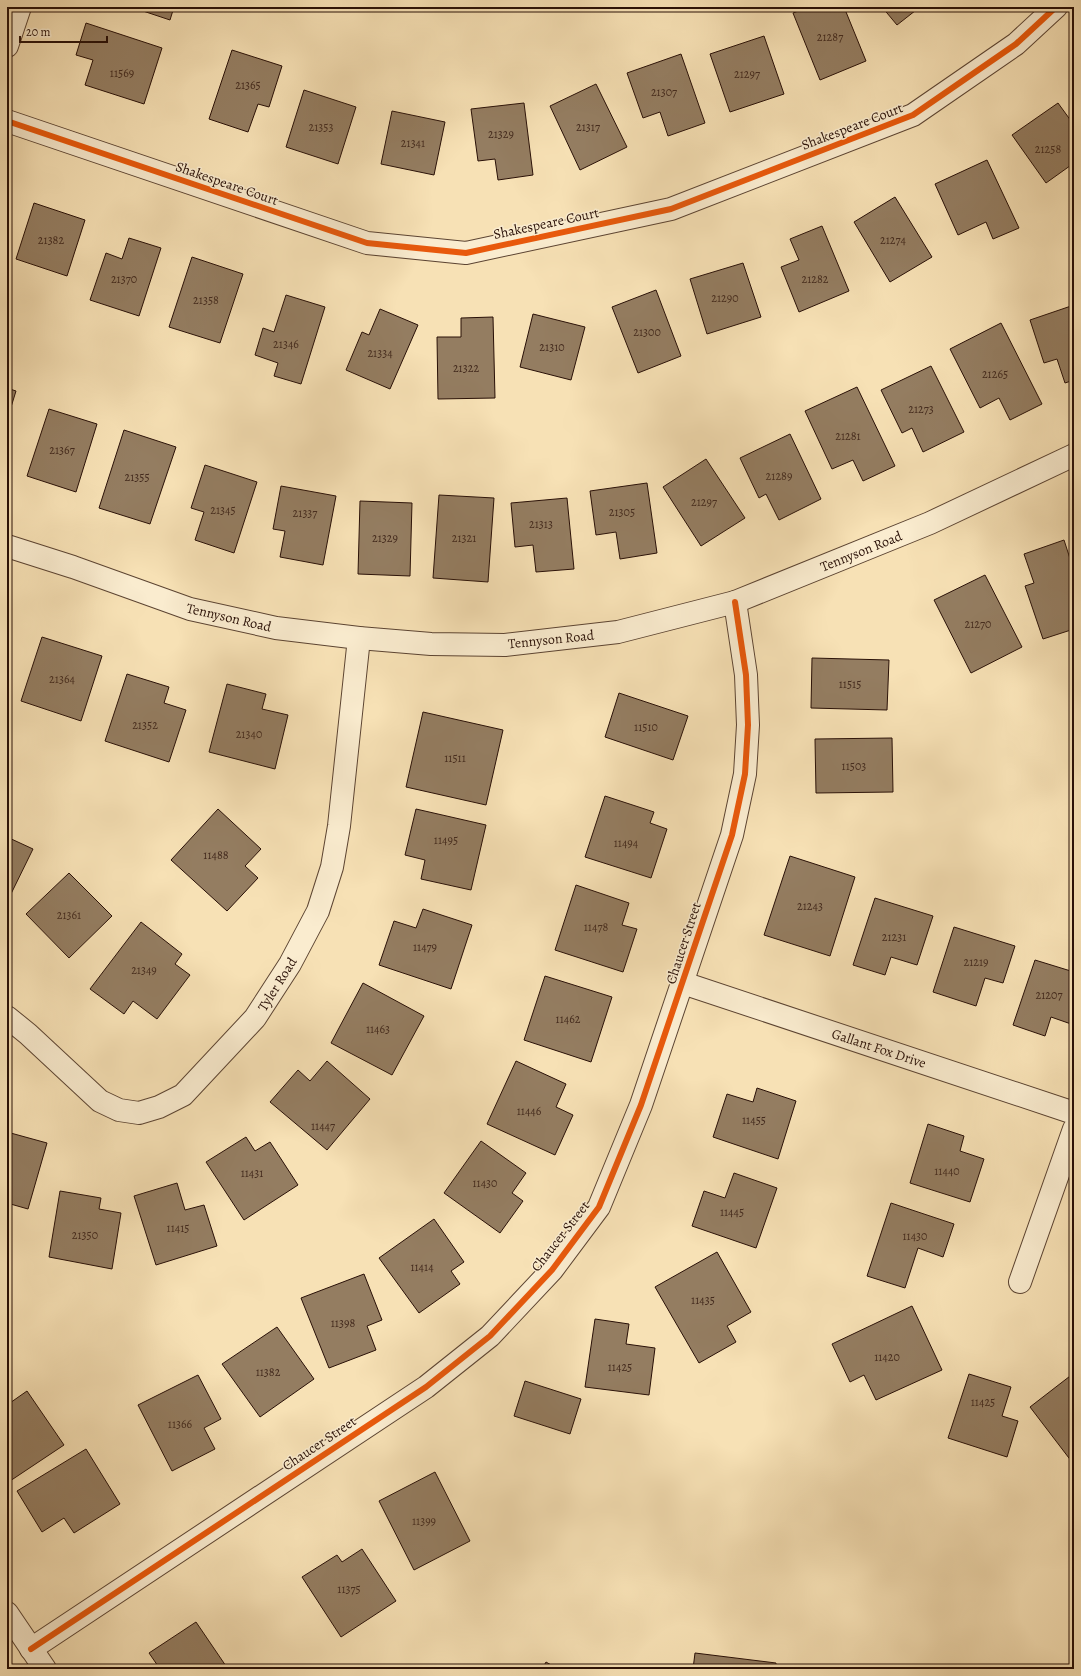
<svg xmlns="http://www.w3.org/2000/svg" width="1081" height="1676" font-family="Alegreya,serif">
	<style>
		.building { fill: #947d61; stroke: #291007 }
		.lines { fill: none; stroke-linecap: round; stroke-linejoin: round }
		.minor-casing { stroke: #5c4432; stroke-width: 24 }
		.tertiary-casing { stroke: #5c4432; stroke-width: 24 }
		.minor { stroke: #faeccf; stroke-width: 22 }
		.tertiary { stroke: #faeccf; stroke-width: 22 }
		.cycleway-casing { stroke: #faeccf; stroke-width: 8 }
		.cycleway { stroke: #e8590c; stroke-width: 6 }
		.labels { text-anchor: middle; stroke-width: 3; stroke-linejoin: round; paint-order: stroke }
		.number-label { font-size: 12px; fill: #442b1e }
		.street-label { font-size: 14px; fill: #291007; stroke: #faeccf }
	</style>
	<rect width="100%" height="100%" fill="#f7e1b5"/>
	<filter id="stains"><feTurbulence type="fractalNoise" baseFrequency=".005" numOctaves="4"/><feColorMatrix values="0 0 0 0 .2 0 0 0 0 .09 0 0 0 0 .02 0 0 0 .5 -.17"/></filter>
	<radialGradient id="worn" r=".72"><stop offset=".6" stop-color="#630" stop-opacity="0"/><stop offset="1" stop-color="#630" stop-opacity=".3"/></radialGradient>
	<g class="building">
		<polygon points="131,7 174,7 170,20"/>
		<polygon points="809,7 844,7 866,61 820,80 793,13"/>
		<polygon points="882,7 920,7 897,25"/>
		<polygon points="86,23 162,48 144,104 85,85 93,60 76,55"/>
		<polygon points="764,36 784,94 730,112 710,54"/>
		<polygon points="232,50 282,66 269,107 258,104 248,132 209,119"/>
		<polygon points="681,54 705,123 668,136 660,112 643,118 627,73"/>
		<polygon points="596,84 627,147 580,170 550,106"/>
		<polygon points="304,90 356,107 338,164 286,147"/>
		<polygon points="524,103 533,175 498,180 495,159 478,161 471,109"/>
		<polygon points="1058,103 1074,125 1074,163 1046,183 1012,135"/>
		<polygon points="392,111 445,122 434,175 381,164"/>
		<polygon points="987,160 1019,228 993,239 986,222 958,235 935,184"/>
		<polygon points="895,197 932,257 890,282 854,222"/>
		<polygon points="34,203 85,220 67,276 16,259"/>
		<polygon points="822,226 849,291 799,312 781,267 799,260 790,239"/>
		<polygon points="129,238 161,248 139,316 90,300 106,253 122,259"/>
		<polygon points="192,257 243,274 220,343 169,327"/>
		<polygon points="743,263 761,317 707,334 690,279"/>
		<polygon points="656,290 681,356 638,373 612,307"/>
		<polygon points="286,295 325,307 301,384 274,376 278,363 255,355 263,328 274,332"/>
		<polygon points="1074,305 1074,380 1065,383 1057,359 1044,363 1030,320"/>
		<polygon points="380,309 418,325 390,389 346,370 362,332 369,335"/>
		<polygon points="533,314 585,327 571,380 520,367"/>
		<polygon points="493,317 495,398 438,399 437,337 461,337 461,318"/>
		<polygon points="1001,323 1042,404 1010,420 999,398 980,408 950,349"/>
		<polygon points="931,366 964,432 923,452 912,428 902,433 881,390"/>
		<polygon points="857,387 895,466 863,481 853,460 832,469 805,411"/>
		<polygon points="7,388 16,391 7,420"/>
		<polygon points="49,409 97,424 76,492 27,476"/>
		<polygon points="124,430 176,447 150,524 99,508"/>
		<polygon points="790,434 821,499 779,520 766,494 759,498 740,458"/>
		<polygon points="706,459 745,518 701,546 663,487"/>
		<polygon points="205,465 257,482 234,553 195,540 204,512 191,508"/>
		<polygon points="647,483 657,553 620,559 616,532 596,535 590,491"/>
		<polygon points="281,486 336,496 323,565 280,557 285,531 273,529"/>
		<polygon points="439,495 494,498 488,582 433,578"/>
		<polygon points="567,498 574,569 536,572 533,545 515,547 511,503"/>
		<polygon points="360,501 412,503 410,576 358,574"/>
		<polygon points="1064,540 1074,571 1074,629 1043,639 1025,586 1034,583 1024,554"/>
		<polygon points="985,575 1022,647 971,673 934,600"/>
		<polygon points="42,637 102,656 81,721 21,701"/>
		<polygon points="812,658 889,660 887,710 811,708"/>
		<polygon points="127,674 169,687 164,703 186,710 169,762 105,741"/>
		<polygon points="227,684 266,694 262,709 288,715 275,769 209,752"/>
		<polygon points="619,693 688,716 673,760 605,737"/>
		<polygon points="423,712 503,730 486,805 406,787"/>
		<polygon points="892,738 893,792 816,793 815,739"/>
		<polygon points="605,796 654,812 650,823 667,829 651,878 585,857"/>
		<polygon points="218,809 261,849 245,866 258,878 227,911 171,860"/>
		<polygon points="416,809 486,825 471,890 421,879 425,860 405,855"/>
		<polygon points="7,837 33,849 7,902"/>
		<polygon points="790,856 855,877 830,956 764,935"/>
		<polygon points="69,873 112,916 69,958 26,914"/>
		<polygon points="576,885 629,903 622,925 637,929 623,972 555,950"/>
		<polygon points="875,898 933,916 917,965 891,957 885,975 853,965"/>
		<polygon points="423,909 472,925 451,989 379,965 394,921 416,928"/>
		<polygon points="141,922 182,954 175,964 190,975 157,1019 133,1001 124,1014 90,989"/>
		<polygon points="954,927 1015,946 1003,983 985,978 976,1006 933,992"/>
		<polygon points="1035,960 1074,972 1074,1025 1051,1017 1045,1036 1013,1025"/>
		<polygon points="545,976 612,997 591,1062 524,1040"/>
		<polygon points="363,983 424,1016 392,1075 331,1043"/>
		<polygon points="327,1061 370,1099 327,1150 270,1102 298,1070 310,1081"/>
		<polygon points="516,1061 566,1084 556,1107 573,1115 555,1155 487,1124"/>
		<polygon points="757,1088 796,1101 778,1159 713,1137 727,1094 753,1102"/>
		<polygon points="928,1124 964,1136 960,1151 984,1159 970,1202 910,1183"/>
		<polygon points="7,1132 47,1143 28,1209 7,1203"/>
		<polygon points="246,1137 255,1151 270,1142 298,1185 244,1220 206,1162"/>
		<polygon points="481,1141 526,1173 512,1193 523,1201 500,1233 444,1193"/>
		<polygon points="734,1173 777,1188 756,1248 692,1226 704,1191 725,1198"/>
		<polygon points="177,1183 185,1210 204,1205 217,1246 156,1265 134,1196"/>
		<polygon points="60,1191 101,1198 99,1209 121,1213 112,1269 49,1257"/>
		<polygon points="891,1203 954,1224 943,1257 918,1248 905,1288 867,1276"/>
		<polygon points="434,1219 464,1262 451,1271 460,1284 419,1313 379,1258"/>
		<polygon points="717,1252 751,1312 727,1326 736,1342 699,1363 655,1287"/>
		<polygon points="364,1274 382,1320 367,1326 376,1350 329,1368 301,1298"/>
		<polygon points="912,1306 942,1370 876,1400 864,1375 850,1382 832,1344"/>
		<polygon points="595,1319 629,1324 626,1344 655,1348 649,1395 585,1387"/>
		<polygon points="277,1327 314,1379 260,1417 222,1364"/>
		<polygon points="1074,1373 1074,1460 1072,1462 1030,1407"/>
		<polygon points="969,1374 1011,1387 1002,1416 1018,1421 1007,1457 948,1438"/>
		<polygon points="198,1375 221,1419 204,1428 215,1449 172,1471 138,1405"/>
		<polygon points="525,1381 581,1399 570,1434 514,1416"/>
		<polygon points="27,1391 64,1445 7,1483 7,1405"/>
		<polygon points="86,1449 120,1504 74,1533 64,1518 42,1532 17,1491"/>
		<polygon points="435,1472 470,1541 414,1570 379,1501"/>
		<polygon points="362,1549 396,1601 341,1637 302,1577 337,1555 342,1562"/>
		<polygon points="196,1622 228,1669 160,1669 149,1653"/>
		<polygon points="695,1653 776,1663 776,1669 693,1669"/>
		<polygon points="546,1662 558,1669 542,1669"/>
	</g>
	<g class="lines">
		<defs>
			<g id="minor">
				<polyline points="7,46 20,7"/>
				<polyline points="7,121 367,243 466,253 671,209 913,115 1016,44 1056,7"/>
				<polyline points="683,983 1074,1113"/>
				<polyline points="7,1017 28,1034 100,1101 119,1110 139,1113 159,1107 183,1095 255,1018 290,964 318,911 332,867 339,826 359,638"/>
				<polyline points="1020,1282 1074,1129"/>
				<polyline points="7,1613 45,1669"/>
				<polyline points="31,1649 426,1387 490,1336 552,1270 599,1207 641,1105 732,835 745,774 748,725 746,675 735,602"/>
			</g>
			<polyline id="tertiary" points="7,546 73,567 190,609 276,628 359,638 431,644 505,645 618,632 735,602 930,523 1074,455"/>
		</defs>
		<use href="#minor" class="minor-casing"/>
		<use href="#tertiary" class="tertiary-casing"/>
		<use href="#minor" class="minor"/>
		<use href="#tertiary" class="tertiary"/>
		<defs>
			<g id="cycleway">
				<polyline points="7,121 367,243 466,253 671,209 913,115 1016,44 1056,7"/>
				<polyline points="31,1649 426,1387 490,1336 552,1270 599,1207 641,1105 732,835 745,774 748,725 746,675 735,602"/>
			</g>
		</defs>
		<use href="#cycleway" class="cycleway-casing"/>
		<use href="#cycleway" class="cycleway"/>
	</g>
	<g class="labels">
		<g class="number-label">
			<text x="830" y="41">21287</text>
			<text x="122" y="77">11569</text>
			<text x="747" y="78">21297</text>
			<text x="248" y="89">21365</text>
			<text x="664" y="96">21307</text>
			<text x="321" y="131">21353</text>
			<text x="588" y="131">21317</text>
			<text x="501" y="138">21329</text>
			<text x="413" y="147">21341</text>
			<text x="1048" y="153">21258</text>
			<text x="51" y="244">21382</text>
			<text x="893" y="244">21274</text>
			<text x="124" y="283">21370</text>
			<text x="815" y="283">21282</text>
			<text x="725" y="302">21290</text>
			<text x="206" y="304">21358</text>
			<text x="647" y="336">21300</text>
			<text x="286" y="348">21346</text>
			<text x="552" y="351">21310</text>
			<text x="380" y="357">21334</text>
			<text x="466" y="372">21322</text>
			<text x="995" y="378">21265</text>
			<text x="921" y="413">21273</text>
			<text x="848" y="440">21281</text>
			<text x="62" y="454">21367</text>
			<text x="779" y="480">21289</text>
			<text x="137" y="481">21355</text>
			<text x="704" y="506">21297</text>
			<text x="223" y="514">21345</text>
			<text x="622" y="516">21305</text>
			<text x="305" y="517">21337</text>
			<text x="541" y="528">21313</text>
			<text x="385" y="542">21329</text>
			<text x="464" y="542">21321</text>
			<text x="978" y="628">21270</text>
			<text x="62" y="683">21364</text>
			<text x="850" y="688">11515</text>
			<text x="145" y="729">21352</text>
			<text x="646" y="731">11510</text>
			<text x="249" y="738">21340</text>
			<text x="455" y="762">11511</text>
			<text x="854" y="770">11503</text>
			<text x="446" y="844">11495</text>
			<text x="626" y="847">11494</text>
			<text x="216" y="859">11488</text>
			<text x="810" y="910">21243</text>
			<text x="69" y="919">21361</text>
			<text x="596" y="931">11478</text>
			<text x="894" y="941">21231</text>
			<text x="425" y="951">11479</text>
			<text x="976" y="966">21219</text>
			<text x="144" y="974">21349</text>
			<text x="1049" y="999">21207</text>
			<text x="568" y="1023">11462</text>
			<text x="378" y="1033">11463</text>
			<text x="529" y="1115">11446</text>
			<text x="754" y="1124">11455</text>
			<text x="323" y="1130">11447</text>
			<text x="947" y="1175">11440</text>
			<text x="252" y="1177">11431</text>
			<text x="485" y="1187">11430</text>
			<text x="732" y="1216">11445</text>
			<text x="178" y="1232">11415</text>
			<text x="85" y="1239">21350</text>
			<text x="915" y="1240">11430</text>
			<text x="422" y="1271">11414</text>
			<text x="703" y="1304">11435</text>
			<text x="343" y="1327">11398</text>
			<text x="887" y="1361">11420</text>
			<text x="620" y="1371">11425</text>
			<text x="268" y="1376">11382</text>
			<text x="983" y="1406">11425</text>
			<text x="180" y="1428">11366</text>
			<text x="424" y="1525">11399</text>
			<text x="349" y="1593">11375</text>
		</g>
		<g class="street-label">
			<text transform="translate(852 126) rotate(-21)" y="5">Shakespeare Court</text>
			<text transform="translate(227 183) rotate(19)" y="5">Shakespeare Court</text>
			<text transform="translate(546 223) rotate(-12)" y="5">Shakespeare Court</text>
			<text transform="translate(861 551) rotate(-22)" y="5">Tennyson Road</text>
			<text transform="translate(229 617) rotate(13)" y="5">Tennyson Road</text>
			<text transform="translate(551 639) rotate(-6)" y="5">Tennyson Road</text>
			<text transform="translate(683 943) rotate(-72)" y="5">Chaucer Street</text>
			<text transform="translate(277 984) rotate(-58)" y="5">Tyler Road</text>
			<text transform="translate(879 1048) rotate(18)" y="5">Gallant Fox Drive</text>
			<text transform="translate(560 1236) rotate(-52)" y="5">Chaucer Street</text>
			<text transform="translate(319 1443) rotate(-34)" y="5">Chaucer Street</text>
		</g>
	</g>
	<rect width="1081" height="1676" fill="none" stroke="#f7e1b5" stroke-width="24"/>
	<rect x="8" y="8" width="1065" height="1660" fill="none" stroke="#291007" stroke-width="2"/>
	<rect x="12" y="12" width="1057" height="1652" fill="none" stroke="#291007"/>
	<path d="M20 36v6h87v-6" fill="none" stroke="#291007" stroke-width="2"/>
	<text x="26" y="36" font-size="12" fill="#291007" stroke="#faeccf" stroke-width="3" paint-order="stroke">20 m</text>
	<rect width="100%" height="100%" filter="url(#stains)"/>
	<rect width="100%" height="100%" fill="url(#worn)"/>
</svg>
